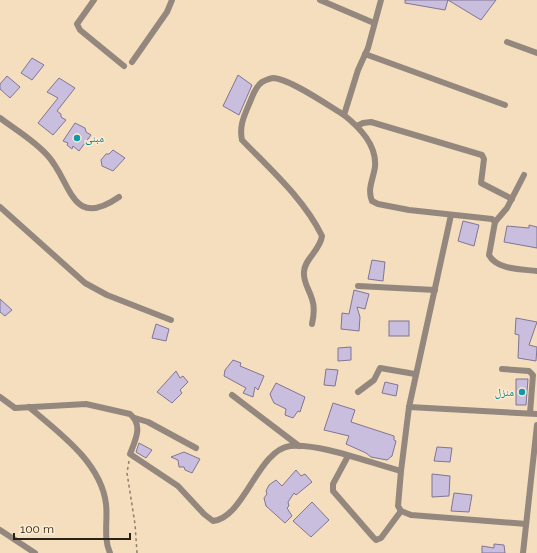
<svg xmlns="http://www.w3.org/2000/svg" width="537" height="553" font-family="Raleway,'Noto Naskh Arabic',sans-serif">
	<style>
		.building { fill: #c9bede; stroke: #807594 }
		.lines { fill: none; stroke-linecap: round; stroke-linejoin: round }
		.path { stroke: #8f806a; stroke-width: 1.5; stroke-dasharray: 3 3; stroke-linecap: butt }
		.minor { stroke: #94877d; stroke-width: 6 }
		.culture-dot { fill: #0f9aa8; stroke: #fdecd2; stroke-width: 1.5 }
		.labels { text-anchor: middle; stroke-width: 3; stroke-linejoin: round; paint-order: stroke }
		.culture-label { font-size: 11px; fill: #0d838f; stroke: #fdecd2; text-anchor: start }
	</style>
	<rect width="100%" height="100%" fill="#f4debe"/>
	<g class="building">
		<polygon points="405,0 448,0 445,10 405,3"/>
		<polygon points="448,0 496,0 481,20"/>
		<polygon points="32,58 44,65 32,80 21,73"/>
		<polygon points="238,75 252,85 239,115 223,106"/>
		<polygon points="7,76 20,87 10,98 0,89 0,84"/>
		<polygon points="59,78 75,88 57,111 61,114 61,117 66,120 53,135 38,123 58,98 47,92"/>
		<polygon points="75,123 85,128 86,132 91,135 79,151 73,146 72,149 67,145 68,143 63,141"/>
		<polygon points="113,150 125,158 113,171 102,166 101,160 106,154 109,154"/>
		<polygon points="463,221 479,225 474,246 458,241"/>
		<polygon points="529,225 537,227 537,248 504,242 507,226 529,228"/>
		<polygon points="372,260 385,262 383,281 368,279"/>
		<polygon points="354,290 369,294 365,309 357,307 360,317 359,331 341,329 342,313 349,314"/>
		<polygon points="0,299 12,310 5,316 0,312"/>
		<polygon points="516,318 537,322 529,345 537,347 536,361 518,358 519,335 515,334"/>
		<rect x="389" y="321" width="20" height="15"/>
		<polygon points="156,324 169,329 166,341 152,338"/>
		<polygon points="351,347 351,360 338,361 338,348"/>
		<polygon points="233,360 241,363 240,366 264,376 258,390 255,387 253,397 243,393 246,388 224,376 225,370"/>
		<polygon points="326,369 338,370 335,386 324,385"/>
		<polygon points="176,371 180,378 183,376 188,382 180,390 182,393 172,403 157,392"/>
		<polygon points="516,379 528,379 526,405 516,405"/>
		<polygon points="385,382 398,385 396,396 382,393"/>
		<polygon points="276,383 305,397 300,412 298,411 293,418 285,415 286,409 274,403 272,399 270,394"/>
		<polygon points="333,403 355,410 351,422 394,436 394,440 396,441 392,456 387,460 371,457 366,453 346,444 349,436 324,430"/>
		<polygon points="139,443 152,450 146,458 136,452"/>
		<polygon points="437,447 452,448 450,462 434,461"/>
		<polygon points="184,452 200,459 192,473 185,470 184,467 179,467 178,460 171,457"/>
		<polygon points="296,470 301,476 305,474 312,482 296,495 294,493 288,502 289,506 287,508 292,516 285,523 266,506 264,498 267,494 266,491 269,485 276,480 282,486"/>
		<polygon points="432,474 450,476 449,496 432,497"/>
		<polygon points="454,493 472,495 469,512 451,511"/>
		<polygon points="312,502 329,520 311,537 293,521"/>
		<polygon points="494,544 504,545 505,553 482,553 482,546 494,548"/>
	</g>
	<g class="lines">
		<polyline class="path" points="129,461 127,473 135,524 137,553"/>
		<g class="minor">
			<polyline points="94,0 77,24 80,30 124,66"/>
			<polyline points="320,0 374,23"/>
			<path d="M381 0 368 48 358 70 344 115C360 128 377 145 375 167 373 180 367 189 372 201L378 204 409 210 492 219 495 222 489 255C497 270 521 269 537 271"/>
			<polyline points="507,42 537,53"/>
			<polyline points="365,54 505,105"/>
			<polyline points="132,62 167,12 172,0"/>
			<path d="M0 118C16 130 35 141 48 156 72 183 71 230 119 197"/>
			<polyline points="357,126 363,123 371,122 482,155 484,159 481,183 512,199"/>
			<polyline points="0,207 85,283 107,295 171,320"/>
			<polyline points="451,215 409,407 401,471 398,506 401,511 411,515 526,524"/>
			<polyline points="495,222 507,208 524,175"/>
			<polyline points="358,286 435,290"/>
			<path d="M312 324C314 315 315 307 312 299 309 289 303 282 304 272 304 259 320 251 322 236 304 199 270 169 242 140 239 126 244 116 250 102 253 95 255 87 262 82 266 80 270 78 274 78 290 79 329 106 344 115"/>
			<polyline points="502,369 529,371 533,375 530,413"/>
			<polyline points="358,392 374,380 380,368 415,374"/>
			<polyline points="232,395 299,446"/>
			<path d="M0 397 15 408 86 404 130 414C143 425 136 439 130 454L178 486 204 514 213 521C244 518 258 450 290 446 320 443 370 463 401 471"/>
			<path d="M29 407C58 432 101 462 106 504 108 520 103 538 110 553"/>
			<polyline points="409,407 537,414"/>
			<polyline points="135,418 148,422 196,448"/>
			<polyline points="348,456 333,484 333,491 373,537 376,540 381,538 401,511"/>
			<polyline points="0,530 35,553"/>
			<polyline points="523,553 537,425"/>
		</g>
	</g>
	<g class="culture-dot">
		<circle cx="77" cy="138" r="4"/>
		<circle cx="522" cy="392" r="4"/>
	</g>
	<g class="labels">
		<g class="culture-label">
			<text x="85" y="142">مبنى</text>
			<text x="514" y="396" text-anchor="end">منزل</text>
		</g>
	</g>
	<path d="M14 533v6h116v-6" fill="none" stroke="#2a2216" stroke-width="2"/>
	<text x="20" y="533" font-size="12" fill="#2a2216" stroke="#fdecd2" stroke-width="3" paint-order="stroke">100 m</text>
</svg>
